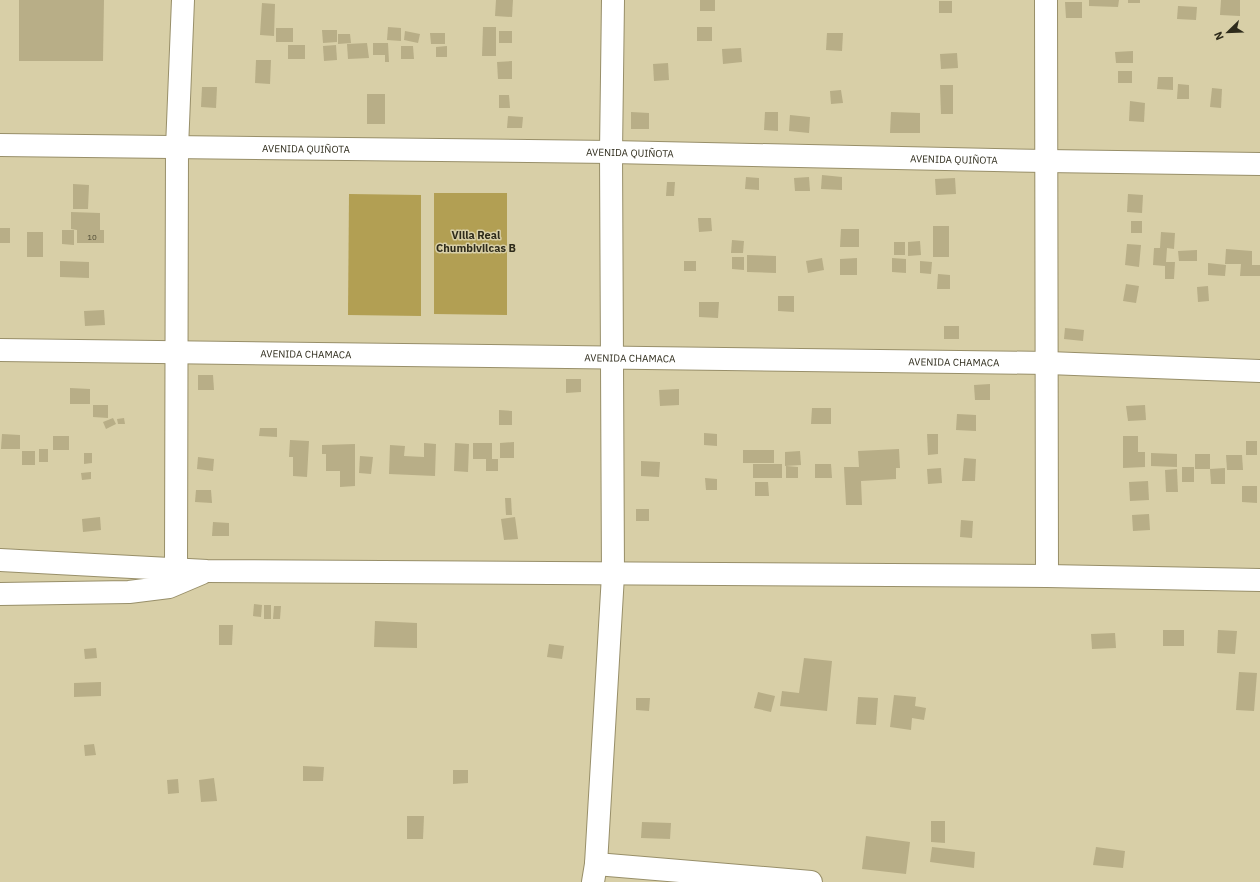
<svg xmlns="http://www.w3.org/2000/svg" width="1260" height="882" font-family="'IBM Plex Sans',sans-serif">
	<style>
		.green { fill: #b29f53 }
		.building { fill: #b8ae87 }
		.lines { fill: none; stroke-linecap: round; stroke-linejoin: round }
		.minor-casing { stroke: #988f69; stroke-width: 24 }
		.minor { stroke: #fff; stroke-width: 22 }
		.labels { text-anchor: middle; stroke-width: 3; stroke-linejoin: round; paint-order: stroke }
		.number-label { font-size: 8px; fill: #504c36 }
		.street-label { font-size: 10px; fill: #2e2b1b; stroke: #d8cfa7 }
		.neighbourhood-label { font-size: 11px; font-weight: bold; fill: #2e2b1b; stroke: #d8cfa7 }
	</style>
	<rect width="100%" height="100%" fill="#d8cfa7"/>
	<g class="green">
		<polygon points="434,193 507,193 507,315 434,314"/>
		<polygon points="349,194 421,195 421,316 348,315"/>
	</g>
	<g class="building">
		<polygon points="19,0 104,0 103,61 19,61"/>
		<polygon points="496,0 513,0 512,17 495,16"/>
		<rect x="700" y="0" width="15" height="11"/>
		<polygon points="1089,0 1119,0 1118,7 1089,6"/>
		<rect x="1128" y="0" width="12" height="3"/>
		<polygon points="1221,0 1240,0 1240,16 1220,15"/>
		<rect x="939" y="1" width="13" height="12"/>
		<polygon points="1065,2 1082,2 1082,18 1066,18"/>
		<polygon points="262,3 275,4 274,36 260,35"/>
		<polygon points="1178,6 1197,7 1196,20 1177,19"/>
		<polygon points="388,27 401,28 401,41 387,40"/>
		<polygon points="483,27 496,27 496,56 482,56"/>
		<rect x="697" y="27" width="15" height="14"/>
		<rect x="276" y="28" width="17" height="14"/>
		<polygon points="322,30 337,30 337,42 323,43"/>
		<polygon points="405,31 420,34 418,43 404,40"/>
		<rect x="499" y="31" width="13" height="12"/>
		<polygon points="430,33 445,33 445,44 431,44"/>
		<polygon points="827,33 843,33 842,51 826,50"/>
		<polygon points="338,34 350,34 351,43 338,44"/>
		<polygon points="367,43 369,58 348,59 347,44"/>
		<polygon points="373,43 388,43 389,62 385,62 385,55 373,55"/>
		<rect x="288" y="45" width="17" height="14"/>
		<polygon points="336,45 337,60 324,61 323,46"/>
		<polygon points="401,46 413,46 414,59 401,59"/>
		<polygon points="447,46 447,57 436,57 436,47"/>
		<polygon points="741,48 742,62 723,64 722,49"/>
		<polygon points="1133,51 1133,63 1116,63 1115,52"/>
		<polygon points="957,53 958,68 941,69 940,54"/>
		<polygon points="256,60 271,60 270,84 255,83"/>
		<polygon points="512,61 512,79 498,79 497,62"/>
		<polygon points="668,63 669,80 654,81 653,64"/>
		<rect x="1118" y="71" width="14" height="12"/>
		<polygon points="1158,77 1173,77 1173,90 1157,89"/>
		<polygon points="1178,84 1189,85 1189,99 1177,99"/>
		<polygon points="940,85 953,85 953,114 941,114"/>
		<polygon points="202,87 217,87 216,108 201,107"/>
		<polygon points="1212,88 1222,89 1221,108 1210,107"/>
		<polygon points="841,90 843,103 831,104 830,91"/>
		<rect x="367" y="94" width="18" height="30"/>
		<polygon points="499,95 509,95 510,108 499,108"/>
		<polygon points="1130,101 1145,103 1144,122 1129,121"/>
		<polygon points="631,112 649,113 649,129 631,129"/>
		<polygon points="765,112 778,112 778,131 764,130"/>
		<polygon points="891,112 920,113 920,133 890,133"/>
		<polygon points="790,115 810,117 809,133 789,131"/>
		<polygon points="508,116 523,117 522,128 507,128"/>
		<polygon points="822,175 842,177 842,190 821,189"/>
		<polygon points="746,177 759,178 759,190 745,189"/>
		<polygon points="809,177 810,191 795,191 794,178"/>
		<polygon points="955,178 956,194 936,195 935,179"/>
		<polygon points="667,182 675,182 674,196 666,196"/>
		<polygon points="73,184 89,185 88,209 73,209"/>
		<polygon points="1128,194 1143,195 1142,213 1127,212"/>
		<polygon points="71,212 100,213 100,230 104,230 104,243 77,243 77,230 71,229"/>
		<polygon points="698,218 711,218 712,231 699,232"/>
		<rect x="1131" y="221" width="11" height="12"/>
		<rect x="933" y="226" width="16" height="31"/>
		<rect x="0" y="228" width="10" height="15"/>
		<polygon points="841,229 859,229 859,247 840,247"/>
		<polygon points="62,230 74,230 74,245 62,244"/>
		<rect x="27" y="232" width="16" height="25"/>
		<polygon points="1161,232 1175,233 1174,249 1167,248 1166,262 1175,262 1174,279 1165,279 1165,266 1153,265 1154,248 1160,248"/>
		<polygon points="732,240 744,241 743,253 731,253"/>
		<polygon points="920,241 921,255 908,256 908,242"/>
		<rect x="894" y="242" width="11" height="13"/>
		<polygon points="1127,244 1141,245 1139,267 1125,265"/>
		<polygon points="1226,249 1252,251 1252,265 1260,265 1260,276 1240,276 1241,264 1225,264"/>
		<polygon points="1197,250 1197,261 1179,261 1178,251"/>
		<polygon points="747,255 776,256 776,273 747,272"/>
		<polygon points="732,257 744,257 744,270 732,269"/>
		<polygon points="822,258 824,270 808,273 806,261"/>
		<polygon points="857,258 857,275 840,275 840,259"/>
		<polygon points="892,258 906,259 906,273 892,272"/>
		<polygon points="60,261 89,262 89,278 60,277"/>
		<rect x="684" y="261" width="12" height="10"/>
		<polygon points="920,261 932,262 931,274 920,273"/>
		<polygon points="1208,263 1226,265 1225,276 1208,275"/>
		<polygon points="938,274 950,275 950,289 937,289"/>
		<polygon points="1126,284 1139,286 1136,303 1123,301"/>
		<polygon points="1208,286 1209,301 1198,302 1197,287"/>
		<polygon points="778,296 794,296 794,312 778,311"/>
		<polygon points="699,302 719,302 718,318 699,317"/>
		<polygon points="104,310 105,325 85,326 84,311"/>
		<rect x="944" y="326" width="15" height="13"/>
		<polygon points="1065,328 1084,330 1083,341 1064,339"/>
		<polygon points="198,375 213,375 214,390 198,390"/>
		<polygon points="566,379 581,379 581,392 566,393"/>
		<polygon points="990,384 990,400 975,400 974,385"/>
		<polygon points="70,388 90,389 90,404 70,404"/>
		<polygon points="679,389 679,405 660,406 659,390"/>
		<polygon points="93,405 108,405 108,418 93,417"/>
		<polygon points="1145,405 1146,420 1128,421 1126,406"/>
		<polygon points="812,408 831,408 831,424 811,424"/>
		<polygon points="499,410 512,411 512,425 499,425"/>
		<polygon points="957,414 976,415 976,431 956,430"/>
		<polygon points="113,418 116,424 106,429 103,422"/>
		<polygon points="124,418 125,424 118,424 117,419"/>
		<polygon points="260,428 277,428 277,437 259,436"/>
		<polygon points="704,433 717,434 717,446 704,445"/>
		<polygon points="2,434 20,435 20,449 1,449"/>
		<polygon points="927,434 938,434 938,454 928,455"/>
		<rect x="53" y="436" width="16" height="14"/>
		<polygon points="1123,436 1138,436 1138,452 1145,452 1145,467 1123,468"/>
		<polygon points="290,440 309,441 307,477 293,476 293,457 289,457"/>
		<rect x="1246" y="441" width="11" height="14"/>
		<polygon points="514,442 514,458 500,458 500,443"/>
		<polygon points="424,443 436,444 435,476 389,474 390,445 405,446 404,456 424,457"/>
		<polygon points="455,443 469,444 468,472 454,471"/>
		<polygon points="473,443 492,443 492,459 498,459 498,471 486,471 486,459 473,459"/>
		<polygon points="355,444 355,486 340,487 340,471 326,471 326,454 322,454 322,445"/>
		<rect x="39" y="449" width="9" height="13"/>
		<polygon points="899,449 900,468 896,468 896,479 861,481 862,505 846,505 844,467 859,467 858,451"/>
		<rect x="743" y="450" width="31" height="13"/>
		<rect x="22" y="451" width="13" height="14"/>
		<polygon points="800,451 801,465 785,466 785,452"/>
		<polygon points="84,453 92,453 92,463 84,464"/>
		<polygon points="1151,453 1177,454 1177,467 1151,466"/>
		<rect x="1195" y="454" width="15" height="15"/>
		<polygon points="1226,455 1242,455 1243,470 1227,470"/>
		<polygon points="360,456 373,457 371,474 359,473"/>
		<polygon points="198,457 214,459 213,471 197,469"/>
		<polygon points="964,458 976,459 975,481 962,481"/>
		<polygon points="641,461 660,462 659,477 641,476"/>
		<rect x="753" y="464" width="29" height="14"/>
		<polygon points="815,464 831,464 832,478 815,478"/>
		<polygon points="786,466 798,467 798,478 786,478"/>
		<rect x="1182" y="467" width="12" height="15"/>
		<polygon points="941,468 942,483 928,484 927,469"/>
		<polygon points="1225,468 1225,484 1211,484 1210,469"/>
		<polygon points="1177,469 1178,492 1166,492 1165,470"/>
		<polygon points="91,472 91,479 82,480 81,473"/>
		<polygon points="705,478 717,479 717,490 706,490"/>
		<polygon points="1148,481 1149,500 1130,501 1129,482"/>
		<polygon points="755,482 768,482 769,496 755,496"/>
		<polygon points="1242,486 1257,486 1257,503 1242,502"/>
		<polygon points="196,490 211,490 212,503 195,502"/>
		<polygon points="505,498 511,498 512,515 506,515"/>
		<rect x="636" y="509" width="13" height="12"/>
		<polygon points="1149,514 1150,530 1133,531 1132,515"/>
		<polygon points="100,517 101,530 83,532 82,519"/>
		<polygon points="515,517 518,539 504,540 501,519"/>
		<polygon points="961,520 973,521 972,538 960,537"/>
		<polygon points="213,522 229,523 229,536 212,536"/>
		<polygon points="254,604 262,605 261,617 253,616"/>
		<rect x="264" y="605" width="7" height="14"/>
		<polygon points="274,606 281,606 280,619 273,619"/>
		<polygon points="375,621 417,623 417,648 374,647"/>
		<polygon points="219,625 233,625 232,645 219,645"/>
		<rect x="1163" y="630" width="21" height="16"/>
		<polygon points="1218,630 1237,631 1235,654 1217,653"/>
		<polygon points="1115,633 1116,648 1092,649 1091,634"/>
		<polygon points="549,644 564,646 562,659 547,657"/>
		<polygon points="96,648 97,658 85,659 84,649"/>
		<polygon points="804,658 832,661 827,711 780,706 782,691 799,693"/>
		<polygon points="1239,672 1257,673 1254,711 1236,710"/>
		<polygon points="101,682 101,696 74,697 74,683"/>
		<polygon points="758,692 775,696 771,712 754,708"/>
		<polygon points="894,695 916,697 915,706 926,708 924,720 912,718 911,730 890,727"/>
		<polygon points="858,697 878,698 876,725 856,724"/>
		<polygon points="636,698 650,698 649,711 636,710"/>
		<polygon points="94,744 96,755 85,756 84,745"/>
		<polygon points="303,766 324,767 323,781 303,781"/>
		<polygon points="453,770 468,770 468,783 453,784"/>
		<polygon points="214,778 217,801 201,802 199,780"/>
		<polygon points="178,779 179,793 168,794 167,780"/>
		<polygon points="407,816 424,816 423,839 407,839"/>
		<polygon points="931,821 945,821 945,843 931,842"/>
		<polygon points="642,822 671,823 670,839 641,838"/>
		<polygon points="866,836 910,842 906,874 862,869"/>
		<polygon points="932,847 975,852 974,868 930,862"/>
		<polygon points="1096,847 1125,851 1123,868 1093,865"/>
	</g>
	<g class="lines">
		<defs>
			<g id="minor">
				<polyline points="1046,0 1047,576"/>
				<path id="s1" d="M0 145 611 152 1046 161 1260 164"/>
				<path id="s2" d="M0 350 1048 363 1260 371"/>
				<polyline points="0,560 207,571 1047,576 1260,580"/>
				<polyline points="176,569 177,148 183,0"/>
				<polyline points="0,594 129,592 169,587 202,573"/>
				<polyline points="596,864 811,882"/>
				<polyline points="593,882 596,864 613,575 611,152 613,0"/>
			</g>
		</defs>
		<use href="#minor" class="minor-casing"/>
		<use href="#minor" class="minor"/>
	</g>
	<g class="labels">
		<g class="number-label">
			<text x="92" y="240">10</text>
		</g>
		<g class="street-label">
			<text dy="4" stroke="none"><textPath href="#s1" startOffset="306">AVENIDA QUIÑOTA</textPath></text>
			<text dy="4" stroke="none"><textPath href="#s1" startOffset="630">AVENIDA QUIÑOTA</textPath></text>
			<text dy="4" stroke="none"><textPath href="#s1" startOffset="954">AVENIDA QUIÑOTA</textPath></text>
			<text dy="4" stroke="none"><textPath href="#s2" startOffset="306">AVENIDA CHAMACA</textPath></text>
			<text dy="4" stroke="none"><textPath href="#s2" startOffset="630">AVENIDA CHAMACA</textPath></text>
			<text dy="4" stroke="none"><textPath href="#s2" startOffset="954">AVENIDA CHAMACA</textPath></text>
		</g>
		<g class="neighbourhood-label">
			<text x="476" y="239">Villa Real<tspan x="476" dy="13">Chumbivilcas B</tspan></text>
		</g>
	</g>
	<g transform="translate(1228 32) rotate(247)" stroke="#d8cfa7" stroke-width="3" paint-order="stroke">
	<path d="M0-3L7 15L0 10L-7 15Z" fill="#2e2b1b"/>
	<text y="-6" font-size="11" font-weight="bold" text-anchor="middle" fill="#2e2b1b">N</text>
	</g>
</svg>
